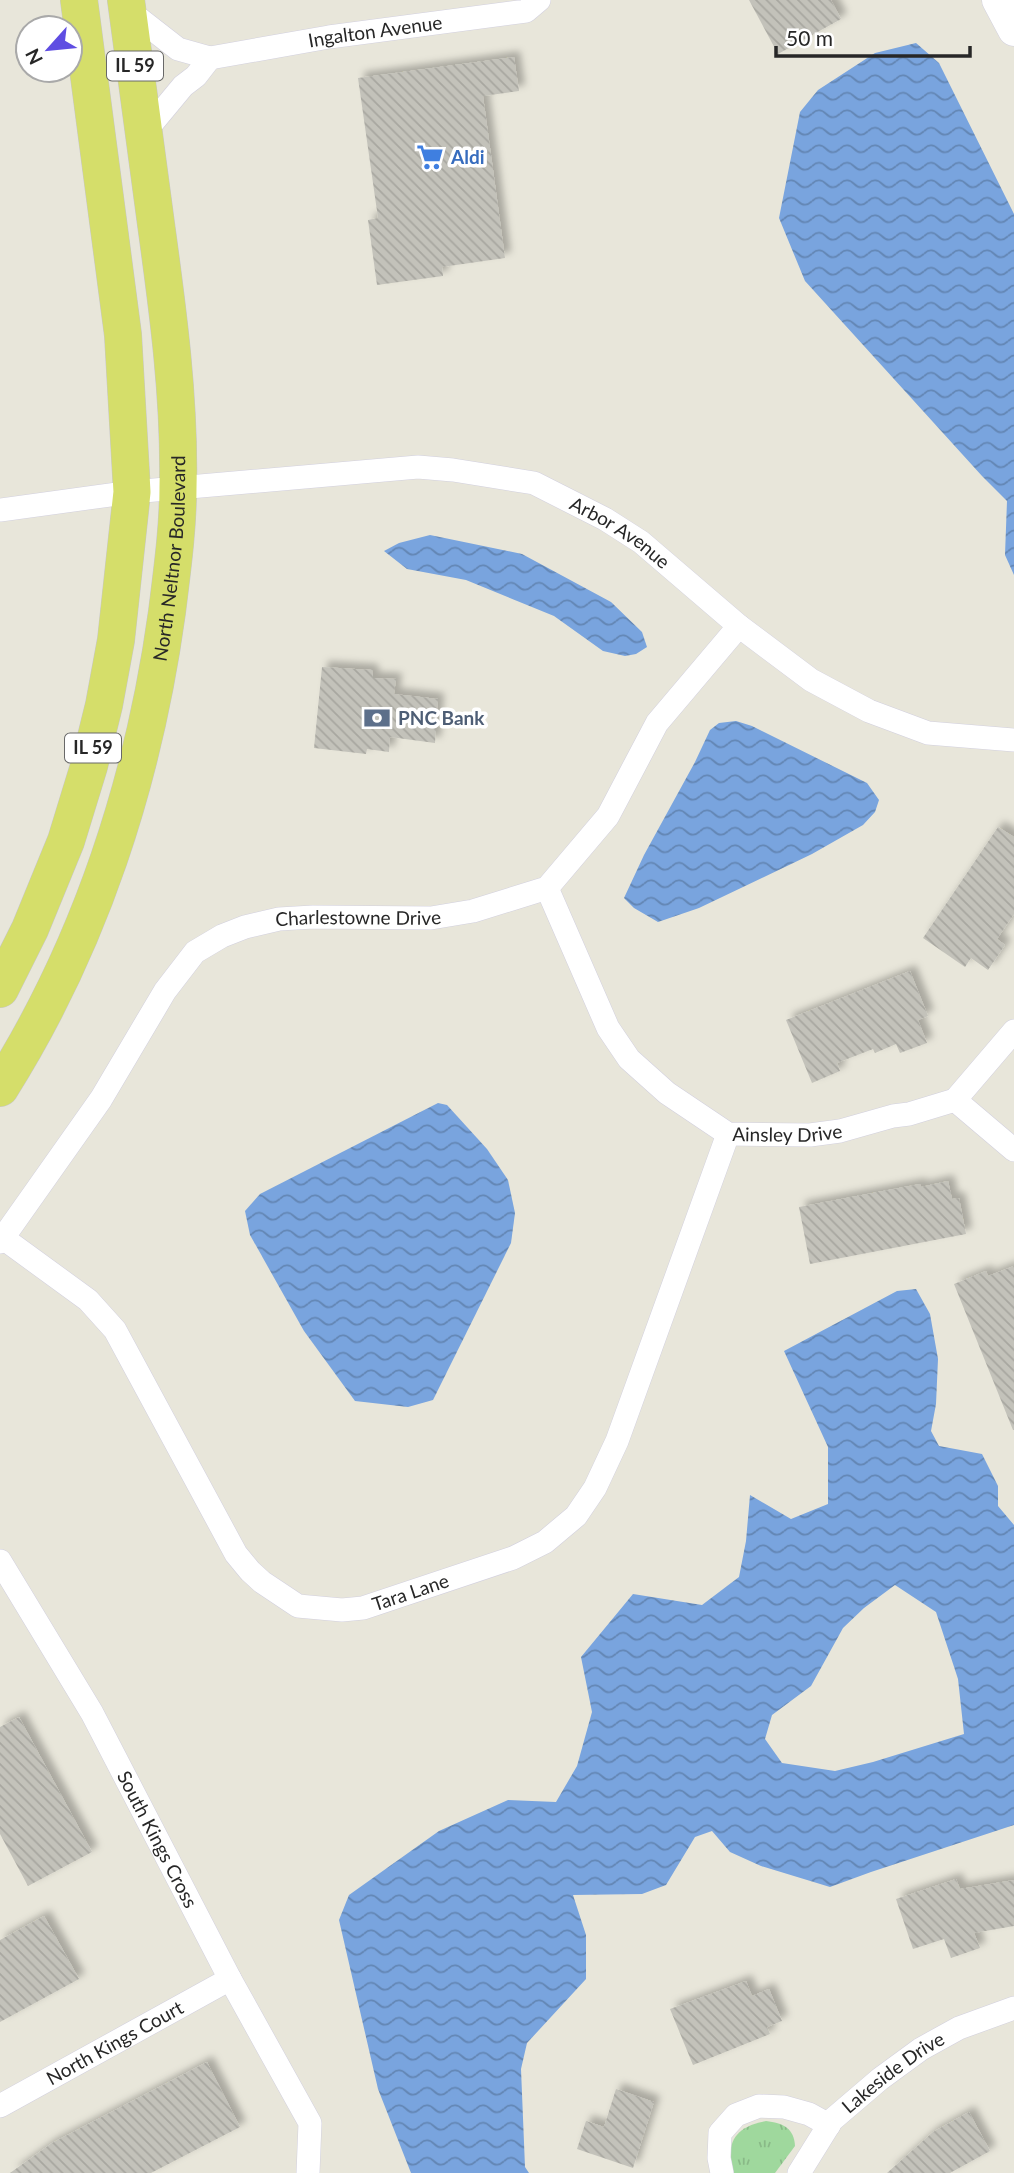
<svg xmlns="http://www.w3.org/2000/svg" width="1014" height="2173" font-family="Lato,sans-serif">
	<style>
		.grass { fill: url(#grass-tufts) }
		.water { fill: url(#water-waves); fill-rule: evenodd }
		.building { fill: url(#building-back-hatch); filter: url(#shadow) }
		.lines { fill: none; stroke-linecap: round; stroke-linejoin: round }
		.street-casing { stroke: #d2d0de; stroke-width: 24 }
		.secondary-casing { stroke: #d2d0de; stroke-width: 33 }
		.primary-casing { stroke: #c7c7c7; stroke-width: 38 }
		.street { stroke: #fff; stroke-width: 23 }
		.secondary { stroke: #fff; stroke-width: 32 }
		.primary { stroke: #d5de6a; stroke-width: 37 }
		.labels { text-anchor: middle; stroke-width: 7; stroke-linejoin: round; paint-order: stroke }
		.shield { fill: #fff; stroke: #686868; stroke-width: 2 }
		.shield-label { font-size: 18px; font-weight: bold; fill: #272727 }
		.street-label { font-size: 19px; fill: #272727; stroke: #fff }
		.shop-label { font-size: 19px; font-weight: bold; fill: #366cbe; stroke: #fff; text-anchor: start }
		.service-label { font-size: 19px; font-weight: bold; fill: #4e5e75; stroke: #fff; text-anchor: start }
	</style>
	<defs>
		<pattern id="grass-tufts" width="24" height="20" patternUnits="userSpaceOnUse" patternTransform="scale(1.75)"><rect width="24" height="20" fill="#9fd89d"/><path d="M3 7l-1-3M5 7V3M7 7l1-3M15 17l-1-3M17 17v-4M19 17l1-3" fill="none" stroke="#89b987"/></pattern>
		<pattern id="water-waves" width="16" height="10" patternUnits="userSpaceOnUse" patternTransform="scale(1.75)"><rect width="16" height="10" fill="#79a4de"/><path d="M0 5q4-4 8 0t8 0" fill="none" stroke="#6386b4"/></pattern>
		<pattern id="building-back-hatch" width="6" height="6" patternUnits="userSpaceOnUse" patternTransform="scale(1.75)"><rect width="6" height="6" fill="#c3c2ba"/><path d="M-1 5l2 2M0 0l6 6M5-1l2 2" fill="none" stroke="#a8a7a0"/></pattern>
		<filter id="shadow"><feDropShadow dx="6" dy="-6" stdDeviation="3.5" flood-color="#0004"/></filter>
	</defs>
	<rect width="100%" height="100%" fill="#e8e6da"/>
	<path class="grass" d="M766 2121C783 2123 794 2128 795 2146L775 2173H731C727 2143 733 2127 766 2121Z"/>
	<g class="water">
		<polygon points="916,43 939,63 1014,214 1014,575 1005,555 1007,501 982,476 805,281 779,218 800,112 818,90 875,53"/>
		<polygon points="430,535 522,554 611,602 642,632 647,647 636,654 625,656 603,651 554,616 466,580 407,569 384,551 399,543"/>
		<polygon points="736,721 752,726 867,783 879,800 875,812 863,825 812,854 699,908 658,922 634,908 624,898 644,855 695,762 710,730 719,723"/>
		<polygon points="438,1103 447,1105 487,1149 508,1180 515,1213 511,1243 433,1400 408,1407 355,1401 304,1331 250,1235 245,1211 260,1194"/>
		<path d="M916 1289 930 1314 938 1359 936 1404 931 1431 939 1446 982 1454 998 1486V1506L1014 1525V1825L871 1872 830 1887 761 1866 730 1852 712 1831 695 1837 666 1885 642 1894 573 1895 586 1935V1979L527 2043 521 2069 525 2167 529 2173H411L378 2089 339 1920 349 1895 439 1831 508 1800 556 1802 577 1766 592 1712 581 1657 633 1594 702 1605 739 1577 746 1541 750 1495 791 1519 828 1504V1447L784 1351 897 1291ZM895 1585 936 1612 958 1679 964 1734 873 1762 835 1771 782 1763 765 1739 772 1715 811 1686 843 1628 864 1608Z"/>
	</g>
	<g class="building">
		<polygon points="749,0 831,0 841,19 778,54"/>
		<polygon points="514,57 519,91 483,96 505,258 442,267 443,276 377,285 368,220 378,218 358,78"/>
		<polygon points="322,667 372,670 373,678 396,679 394,694 438,699 435,743 390,737 389,752 367,749 366,754 314,748"/>
		<polygon points="998,827 1014,837 1014,914 997,939 1005,945 988,970 971,958 965,967 923,938"/>
		<polygon points="910,971 928,1016 918,1020 927,1043 900,1053 896,1044 875,1053 873,1049 837,1063 840,1071 812,1083 786,1020"/>
		<polygon points="948,1181 952,1199 959,1198 966,1234 810,1264 799,1207 920,1184 921,1187"/>
		<polygon points="1014,1266 1014,1430 1013,1430 954,1284 986,1271 988,1276"/>
		<polygon points="19,1717 92,1852 28,1886 0,1834 0,1727"/>
		<polygon points="956,1879 960,1889 1014,1880 1014,1926 974,1933 980,1948 951,1958 944,1939 913,1949 896,1899"/>
		<polygon points="44,1916 79,1979 0,2022 0,1940"/>
		<polygon points="746,1981 752,1996 769,1989 782,2021 767,2027 770,2034 693,2065 670,2009"/>
		<polygon points="207,2062 240,2127 151,2173 10,2173 52,2143"/>
		<polygon points="616,2089 654,2102 633,2168 577,2149 586,2121 604,2127"/>
		<polygon points="969,2112 990,2151 950,2173 887,2173 933,2132"/>
	</g>
	<g class="lines">
		<defs>
			<g id="street">
				<path id="s1" d="M128 10 178 49 210 58 329 37 526 11 539 0"/>
				<polyline points="144,133 183,86 196,76 210,58"/>
				<path id="s2" d="M0 510 132 492 418 467 453 470 534 483 605 519 641 542 739 626 811 680 869 711 928 733 1014 740"/>
				<path id="s3" d="M547 888 608 1028 629 1059 667 1093 728 1134 810 1135 840 1131 893 1116 909 1114 955 1100"/>
				<polyline points="955,1100 1014,1031"/>
				<polyline points="955,1100 1014,1150"/>
				<path id="s4" d="M3 1238 88 1300 115 1330 236 1554 250 1571 262 1582 298 1606 342 1610 363 1608 513 1558 545 1542 576 1516 595 1488 617 1441 728 1134"/>
				<path id="s5" d="M0 1242 101 1099 165 991 195 952 222 936 245 927 279 919 313 917 431 918 473 911 547 888 608 816 657 723 739 626"/>
				<path id="s6" d="M0 1561 92 1713 230 1979 310 2123 308 2173"/>
				<path id="s7" d="M0 2106 230 1979"/>
				<polyline points="722,2173 719,2158 720,2133 736,2115 759,2106 784,2107 809,2114 829,2125"/>
				<path id="s8" d="M799 2173 832 2120 880 2079 921 2049 959 2028 1014 2008"/>
			</g>
			<polyline id="secondary" points="998,0 1014,30"/>
			<g id="primary">
				<polyline points="0,989 30,929 66,841 89,766 104,705 116,640 132,492 123,335 79,0"/>
				<path id="s9" d="M0 1088C91 944 144 779 167 612 172 571 178 529 178 488 180 400 168 311 156 224 146 149 136 75 126 0"/>
			</g>
		</defs>
		<use href="#street" class="street-casing"/>
		<use href="#secondary" class="secondary-casing"/>
		<use href="#primary" class="primary-casing"/>
		<use href="#street" class="street"/>
		<use href="#secondary" class="secondary"/>
		<use href="#primary" class="primary"/>
	</g>
	<defs>
		<symbol id="supermarket-bare" viewBox="-9 -9 18 18"><path d="M-6-5.5h2.5l.6 2H6L4.5 2H-2.5L-4.4-4H-6ZM-1.5 3.2a1.3 1.3 0 1 0 .1 0ZM3 3.2a1.3 1.3 0 1 0 .1 0Z" fill="#3f7fe0" stroke="#fff" stroke-width="2.5" paint-order="stroke"/></symbol>
		<symbol id="bank-bare" viewBox="-9 -9 18 18"><path d="M-6-4H6V4H-6ZM0-2.3a2.3 2.3 0 1 0 0 4.6a2.3 2.3 0 1 0 0-4.6Z" fill="#5c6f8a" stroke="#fff" stroke-width="2.5" paint-order="stroke"/></symbol>
	</defs>
	<g fill-rule="evenodd">
		<use href="#supermarket-bare" x="411" y="138" width="38" height="38"/>
		<use href="#bank-bare" x="358" y="699" width="38" height="38"/>
	</g>
	<g class="labels">
		<g class="shield">
			<rect x="107" y="51.5" width="56" height="29" rx="5"/>
			<rect x="65" y="733.5" width="56" height="29" rx="5"/>
		</g>
		<g class="shield-label">
			<text x="135" y="72">IL 59</text>
			<text x="93" y="754">IL 59</text>
		</g>
		<g class="street-label">
			<text dy="7" stroke="none"><textPath href="#s1" startOffset="264">Ingalton Avenue</textPath></text>
			<text dy="7" stroke="none"><textPath href="#s2" startOffset="637">Arbor Avenue</textPath></text>
			<text dy="7" stroke="none"><textPath href="#s9" startOffset="562">North Neltnor Boulevard</textPath></text>
			<text dy="7" stroke="none"><textPath href="#s5" startOffset="520">Charlestowne Drive</textPath></text>
			<text dy="7" stroke="none"><textPath href="#s3" startOffset="374">Ainsley Drive</textPath></text>
			<text dy="7" stroke="none"><textPath href="#s4" startOffset="597">Tara Lane</textPath></text>
			<text dy="7" stroke="none"><textPath href="#s6" startOffset="320">South Kings Cross</textPath></text>
			<text dy="7" stroke="none"><textPath href="#s7" startOffset="131">North Kings Court</textPath></text>
			<text dy="7" stroke="none"><textPath href="#s8" startOffset="140">Lakeside Drive</textPath></text>
		</g>
		<g class="shop-label">
			<text x="451" y="164">Aldi</text>
		</g>
		<g class="service-label">
			<text x="398" y="725">PNC Bank</text>
		</g>
	</g>
	<g transform="translate(49 49) rotate(243)"><circle r="33" fill="#ffffff" stroke="#a9a9a9" stroke-width="2"/>
	<path d="M0-5L12 26L0 18L-12 26Z" fill="#5f4de2"/>
	<text y="-10" font-size="19" font-weight="bold" text-anchor="middle" fill="#272727">N</text>
	</g>
	<path d="M776 46v10h194v-10" fill="none" stroke="#272727" stroke-width="3.5"/>
	<text x="786" y="46" font-size="21" fill="#272727" stroke="#ffffff" stroke-width="5" paint-order="stroke">50 m</text>
</svg>
